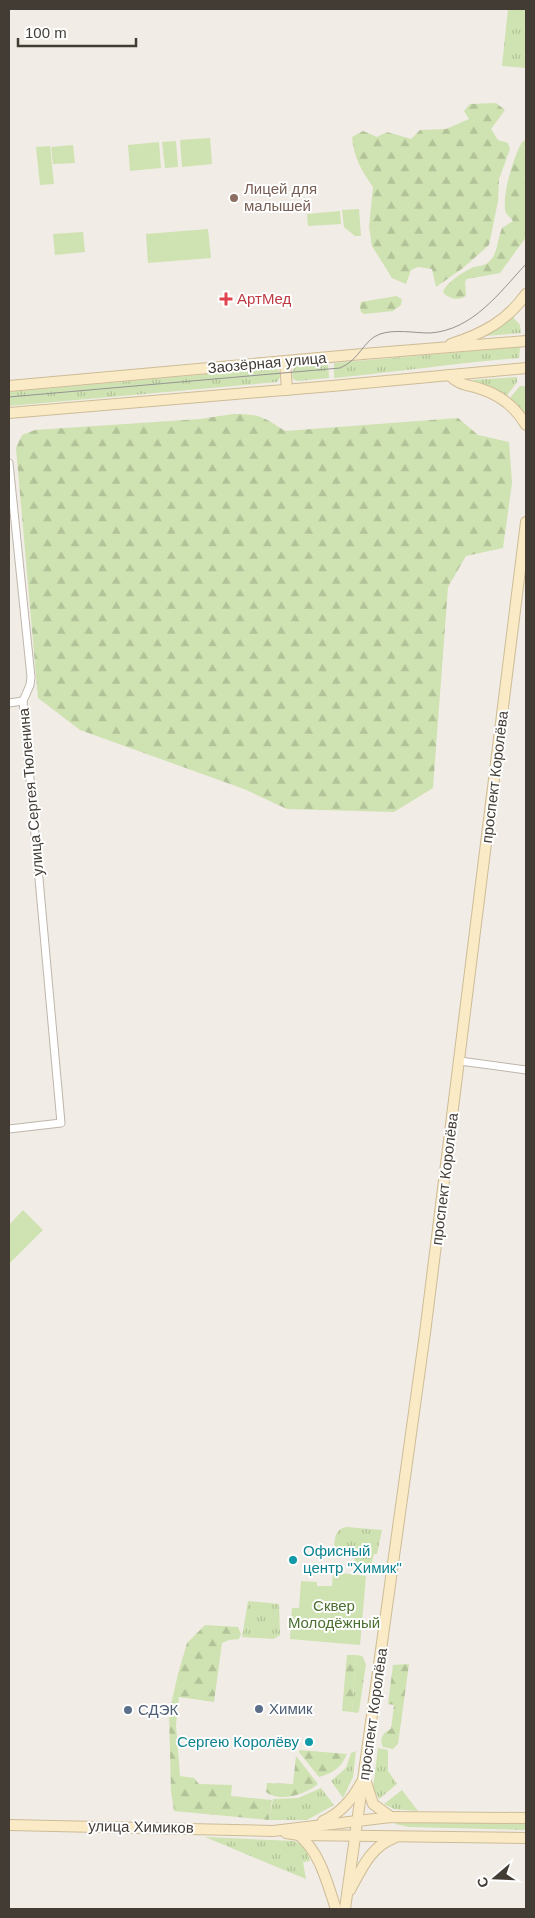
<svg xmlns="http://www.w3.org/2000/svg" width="535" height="1918" font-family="Arial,sans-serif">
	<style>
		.grass { fill: url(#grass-tufts) }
		.forest { fill: url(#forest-firs) }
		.park { fill: #cfe2b1 }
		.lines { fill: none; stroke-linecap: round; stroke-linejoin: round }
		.minor-casing { stroke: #beb6ab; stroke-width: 9 }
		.secondary-casing { stroke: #cdbc98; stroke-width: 12 }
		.minor { stroke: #fff; stroke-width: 7 }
		.secondary { stroke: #faeac6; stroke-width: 10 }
		.tram { stroke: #949494; stroke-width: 1 }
		.education-dot { fill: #8d6e63; stroke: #fff; stroke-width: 2 }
		.health-dot { fill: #e0444e; stroke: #fff; stroke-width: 2 }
		.culture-dot { fill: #0f9aa8; stroke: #fff; stroke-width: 2 }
		.service-dot { fill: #5c6f8a; stroke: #fff; stroke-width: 2 }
		.labels { text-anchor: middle; stroke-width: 4; stroke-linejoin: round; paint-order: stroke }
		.education-label { font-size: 15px; fill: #785e54; stroke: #fff; text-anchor: start }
		.health-label { font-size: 15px; fill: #be3a42; stroke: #fff; text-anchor: start }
		.street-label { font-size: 15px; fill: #433c35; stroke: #fff }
		.culture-label { font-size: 15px; fill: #0d838f; stroke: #fff; text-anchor: start }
		.park-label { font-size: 15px; fill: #4a6f2e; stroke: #fff }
		.service-label { font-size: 15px; fill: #4e5e75; stroke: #fff; text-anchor: start }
	</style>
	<defs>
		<pattern id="grass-tufts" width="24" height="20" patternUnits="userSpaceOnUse" patternTransform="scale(1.25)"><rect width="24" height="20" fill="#cfe2b1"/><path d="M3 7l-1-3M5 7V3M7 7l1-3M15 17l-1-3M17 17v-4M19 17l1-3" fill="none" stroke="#b3c399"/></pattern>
		<pattern id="forest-firs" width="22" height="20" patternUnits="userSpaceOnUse" patternTransform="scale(1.25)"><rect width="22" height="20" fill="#cfe2b1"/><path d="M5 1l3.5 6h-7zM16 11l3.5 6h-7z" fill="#b3c399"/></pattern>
	</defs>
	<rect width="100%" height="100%" fill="#f1ece5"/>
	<g class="grass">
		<polygon points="508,9 526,9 526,68 502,66"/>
		<polygon points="513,317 520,325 521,333 485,336"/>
		<path d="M520 347 519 358C457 363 396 372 334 378V363Z"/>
		<polygon points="328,363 329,378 297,381 293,379 292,372 296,366"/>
		<polygon points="276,368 281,373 281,376 277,382 9,406 9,392"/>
		<polygon points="517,377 517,382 506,397 490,388 470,380"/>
		<polygon points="520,386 526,386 526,415 509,399"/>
		<path d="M346 1527 382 1530 377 1554H374L371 1565 376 1567 374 1572 354 1571 355 1554 334 1553C335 1541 333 1530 346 1527Z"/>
		<polygon points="248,1601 279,1604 280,1635 274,1639 242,1637"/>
		<polygon points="356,1655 362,1656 366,1664 359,1711 357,1713 352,1712"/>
		<polygon points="378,1748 388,1750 388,1771 397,1784 379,1799 373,1788"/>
		<polygon points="356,1751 353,1777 343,1798 331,1781 346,1768 351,1753"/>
		<polygon points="321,1788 334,1805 307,1820 269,1820 273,1799 298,1798"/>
		<polygon points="402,1790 418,1811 394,1809 384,1804"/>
		<polygon points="397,1822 526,1823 526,1830 409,1827 395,1824"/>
		<path d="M205 1837 294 1841C303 1845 307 1850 310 1861L303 1862 306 1879Z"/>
	</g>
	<g class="forest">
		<path d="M496 103 505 110 491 129 498 140 508 143 510 149 499 179 498 201 489 245 463 268 436 287 432 269 418 267 411 270 406 284 392 278 372 246 369 227 373 187C361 170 354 158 352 137L363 131 377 137 387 132 411 139 420 130 446 129 469 119 464 111 470 104Z"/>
		<path d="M526 140V237L500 273 467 279 465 282 466 296C458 301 449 299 443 292 447 282 464 271 474 267 477 266 482 266 486 264 498 257 497 240 502 228L513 221C510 216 505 215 505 208 503 192 514 156 522 142Z"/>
		<polygon points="396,296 402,299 401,305 393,311 364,314 361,312 360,307 361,302"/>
		<path d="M233 414C260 414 263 417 285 431L458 418 478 435 509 442 512 483 503 548 466 556 448 587 433 788 394 812 287 809 244 789 80 730 38 698 16 448 22 435 35 430 200 419Z"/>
		<polygon points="205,1625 238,1627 241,1634 239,1639 229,1640 222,1643 214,1702 179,1697 176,1725 180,1776 194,1778 199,1784 232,1785 231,1796 272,1800 269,1820 174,1811 171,1791 169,1713 178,1674 187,1643"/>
		<polygon points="347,1655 356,1655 352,1712 342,1711"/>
		<path d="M409 1664 398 1744 393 1749 383 1747C379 1739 383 1732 391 1729L394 1705 388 1704 393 1665Z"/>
		<path d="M300 1750 347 1754C341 1768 333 1773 319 1777L299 1752Z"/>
		<path d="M296 1756 318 1784C306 1794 280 1803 266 1792L267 1783 293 1784Z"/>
	</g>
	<g class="park">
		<polygon points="210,138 212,164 182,167 180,140"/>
		<polygon points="176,141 178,167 165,168 162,142"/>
		<polygon points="159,142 161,168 130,171 128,145"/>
		<polygon points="73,145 75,163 53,164 51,147"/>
		<polygon points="50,146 54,184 40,185 36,147"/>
		<polygon points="359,209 361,236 355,236 344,227 342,210"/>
		<polygon points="340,211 341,224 308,226 307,214"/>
		<polygon points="208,229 211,258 148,263 146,234"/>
		<polygon points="83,232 85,252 55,255 53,234"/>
		<polygon points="23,1210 43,1230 9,1264 9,1225"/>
		<polygon points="333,1572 366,1576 360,1645 290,1639 292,1608 299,1608 301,1581 317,1582 317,1586 332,1586"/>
	</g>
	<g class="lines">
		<defs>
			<g id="minor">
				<polyline points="9,463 31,677 30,685 23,701 61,1123 9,1129"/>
				<polyline points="9,703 23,701"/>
				<polyline points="460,1061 526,1070"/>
			</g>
			<g id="secondary">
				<path d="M451 344C482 334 507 321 526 294"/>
				<polyline points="285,361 287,390"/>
				<path d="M449 375C461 386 466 384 481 389 500 395 516 408 526 425"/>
				<polyline points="9,386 363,354 526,341"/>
				<polyline points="9,413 332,386 526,368"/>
				<polyline points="366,1782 373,1804 391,1817"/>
				<path d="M323 1821C341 1813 352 1800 361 1783"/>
				<polyline points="9,1825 273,1831 391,1817 526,1818"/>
				<polyline points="286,1833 299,1835 526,1838"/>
				<path d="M299 1835C321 1854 327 1883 336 1909"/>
				<path d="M350 1890C361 1870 371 1846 394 1838"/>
				<polyline points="345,1909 425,1333 526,522"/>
			</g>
		</defs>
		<use href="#minor" class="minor-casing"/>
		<use href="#secondary" class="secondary-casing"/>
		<use href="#minor" class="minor"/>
		<use href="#secondary" class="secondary"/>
		<path class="tram" d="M9 397 340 368C360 360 363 340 380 334 395 329 414 333 430 333 473 330 499 293 526 264"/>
	</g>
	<circle class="education-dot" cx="234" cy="198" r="5"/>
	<path class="health-dot" d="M223.5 291.5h5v5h5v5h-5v5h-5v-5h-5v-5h5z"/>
	<g class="culture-dot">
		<circle cx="293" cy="1560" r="5"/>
		<circle cx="309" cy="1742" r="5"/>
	</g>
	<g class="service-dot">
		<circle cx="259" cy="1709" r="5"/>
		<circle cx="128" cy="1710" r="5"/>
	</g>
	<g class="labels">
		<g class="education-label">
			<text x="244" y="194">Лицей для<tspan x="244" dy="17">малышей</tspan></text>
		</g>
		<g class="health-label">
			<text x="237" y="304">АртМед</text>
		</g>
		<g class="street-label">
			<text transform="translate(267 363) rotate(-5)" y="5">Заозёрная улица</text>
			<text transform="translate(495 777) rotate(-83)" y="5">проспект Королёва</text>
			<text transform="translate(31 792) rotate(-95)" y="5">улица Сергея Тюленина</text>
			<text transform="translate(445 1179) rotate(-83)" y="5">проспект Королёва</text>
			<text transform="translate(373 1714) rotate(-82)" y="5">проспект Королёва</text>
			<text transform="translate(141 1827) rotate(1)" y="5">улица Химиков</text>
		</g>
		<g class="culture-label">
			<text x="303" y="1556">Офисный<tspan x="303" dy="17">центр "Химик"</tspan></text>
			<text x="299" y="1747" text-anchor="end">Сергею Королёву</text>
		</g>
		<g class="park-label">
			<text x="334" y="1611">Сквер<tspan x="334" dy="17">Молодёжный</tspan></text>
		</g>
		<g class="service-label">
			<text x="269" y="1714">Химик</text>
			<text x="138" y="1715">СДЭК</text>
		</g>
	</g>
	<rect width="535" height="1918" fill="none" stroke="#433c35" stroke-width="20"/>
	<g transform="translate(495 1878) rotate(251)" stroke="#ffffff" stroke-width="4" paint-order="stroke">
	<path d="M0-4L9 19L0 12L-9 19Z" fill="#433c35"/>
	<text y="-8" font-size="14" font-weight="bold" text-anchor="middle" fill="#433c35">С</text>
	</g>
	<path d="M18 38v8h118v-8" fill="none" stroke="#433c35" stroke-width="2.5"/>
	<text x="25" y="38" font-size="15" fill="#433c35" stroke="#ffffff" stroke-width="4" paint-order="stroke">100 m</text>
</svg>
